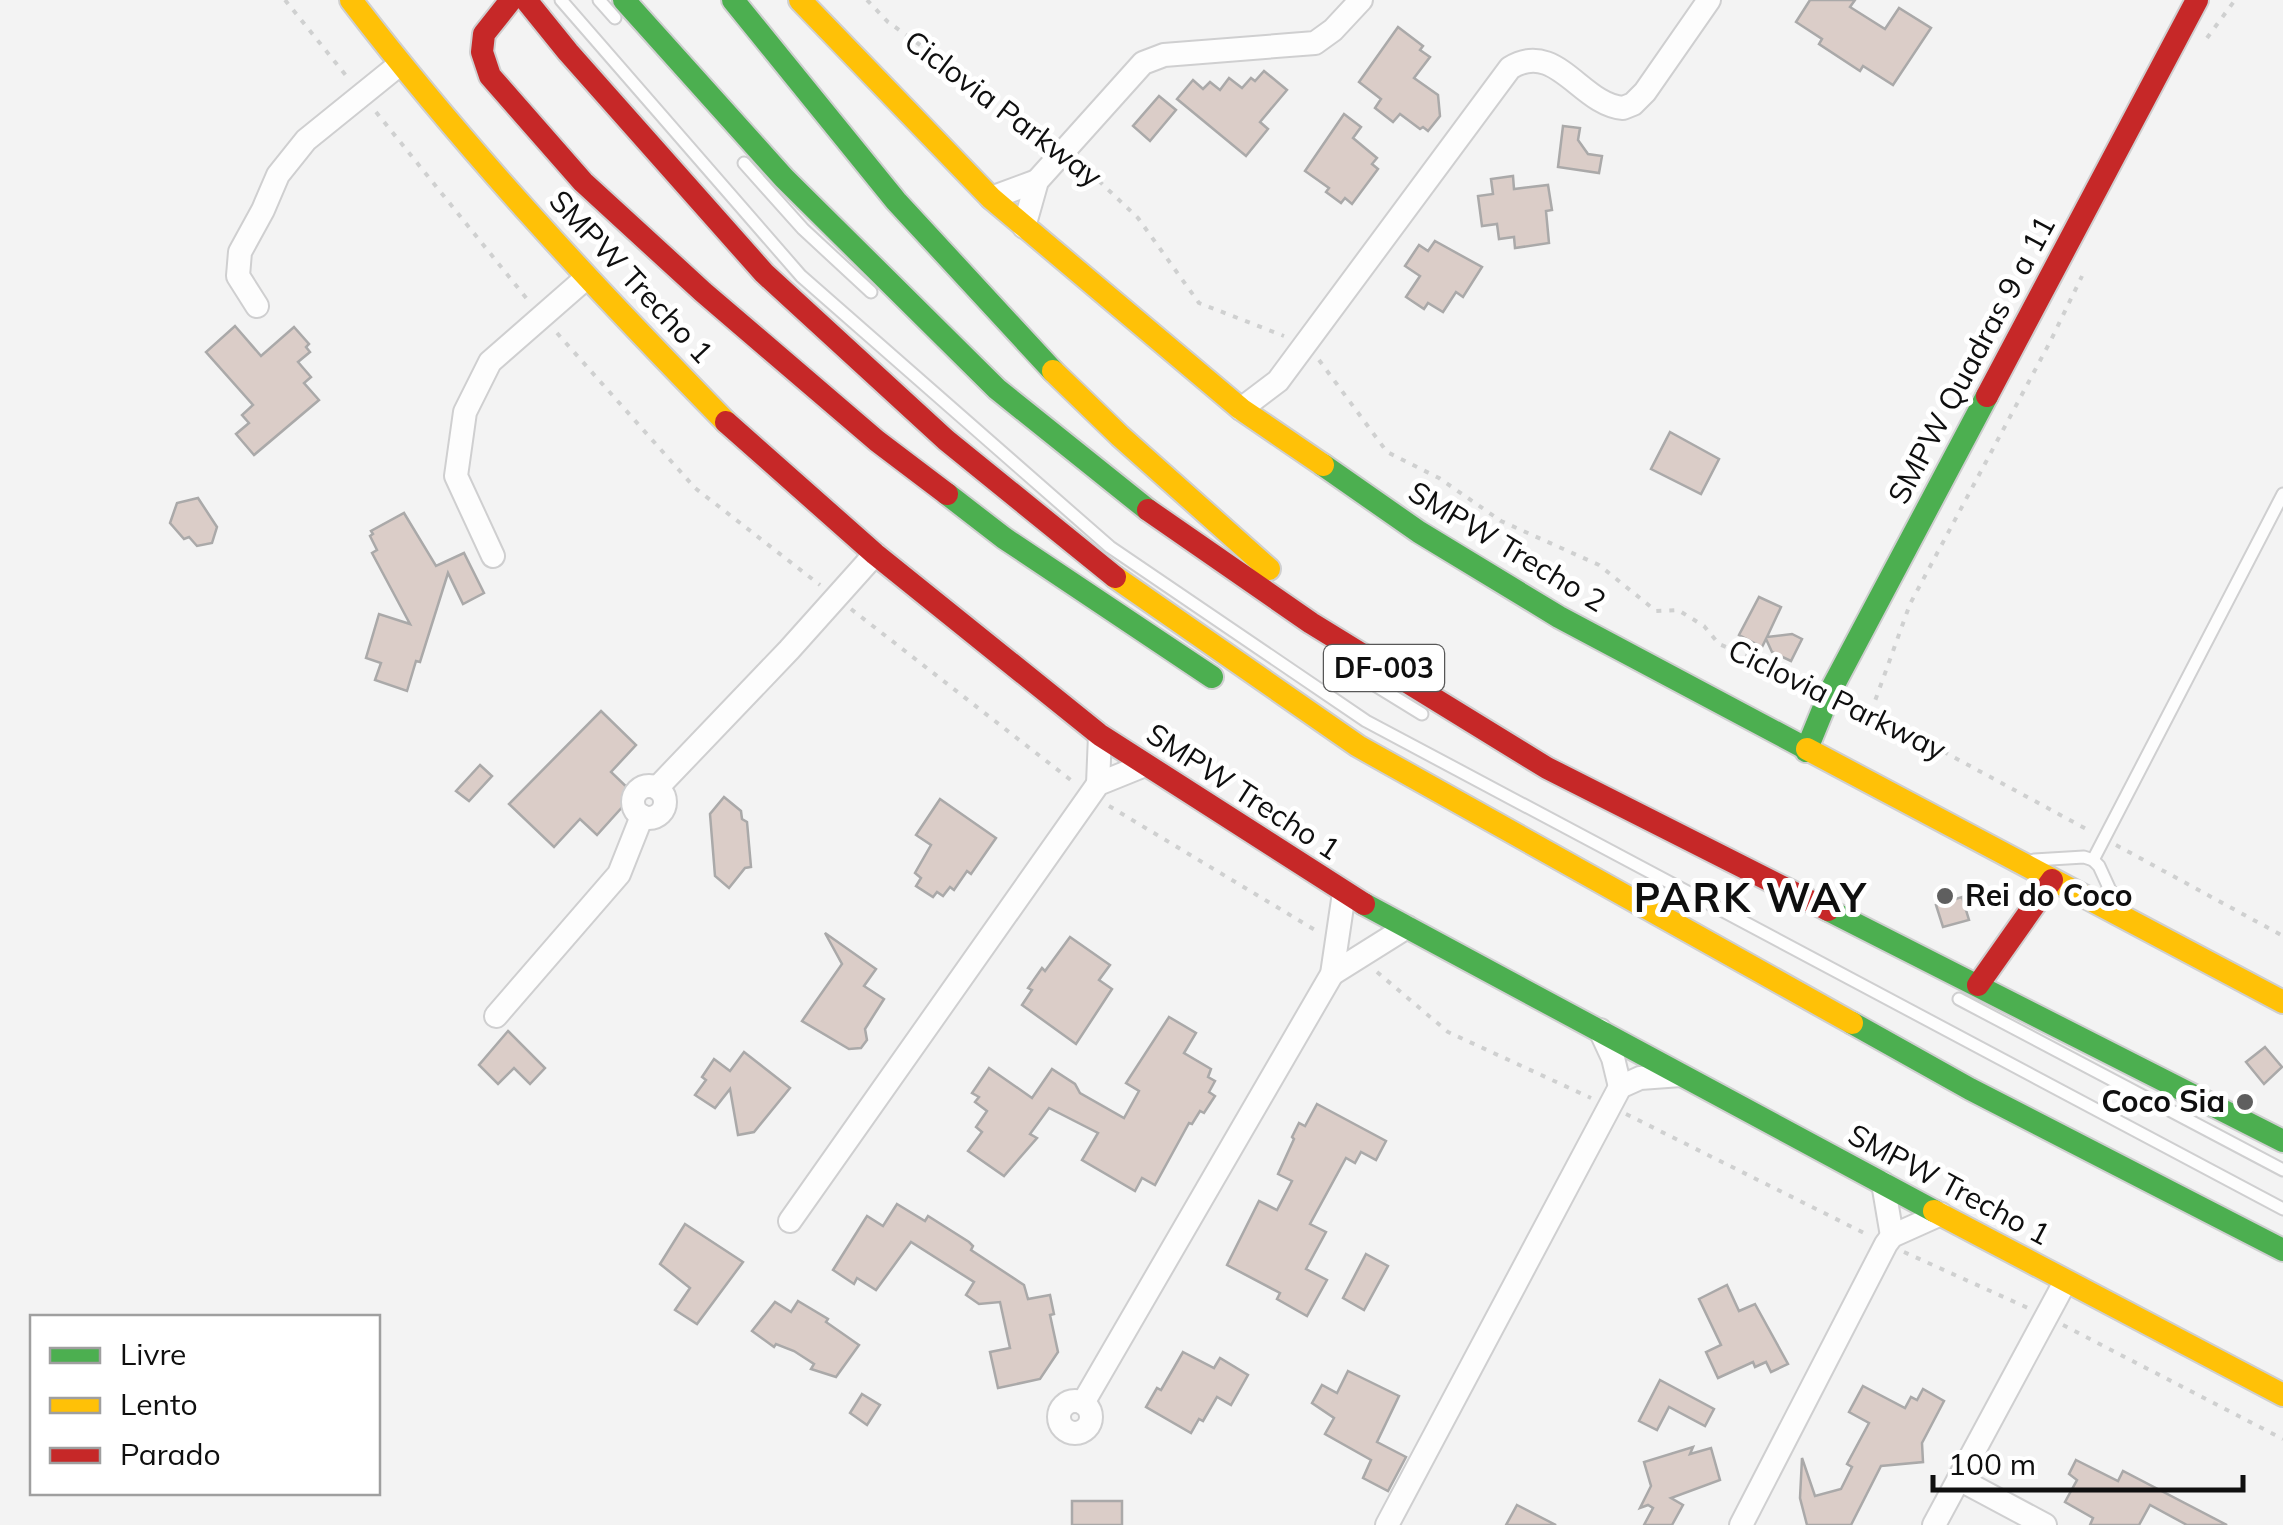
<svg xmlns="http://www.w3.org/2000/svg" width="2283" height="1525" font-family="Mulish,sans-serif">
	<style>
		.building { fill: #dbcdc8; stroke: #aaa9a9; stroke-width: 2.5 }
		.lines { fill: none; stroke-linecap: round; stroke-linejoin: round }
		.lane-casing { stroke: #cfcfd0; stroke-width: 15 }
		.street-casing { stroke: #cfcfd0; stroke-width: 26 }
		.fast-casing { stroke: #cfcfd0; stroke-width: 26 }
		.slow-casing { stroke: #cfcfd0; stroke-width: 26 }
		.jam-casing { stroke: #cfcfd0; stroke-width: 26 }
		.path { stroke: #cfd0d0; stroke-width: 4; stroke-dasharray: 5 8; stroke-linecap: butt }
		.lane { stroke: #fdfdfd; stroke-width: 11 }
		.street { stroke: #fdfdfd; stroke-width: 22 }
		.fast { stroke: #4caf50; stroke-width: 22 }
		.slow { stroke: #ffc107; stroke-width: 22 }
		.jam { stroke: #c62828; stroke-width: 22 }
		.poi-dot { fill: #5f5f5f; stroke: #fff; stroke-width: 4 }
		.labels { text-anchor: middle; stroke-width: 10; stroke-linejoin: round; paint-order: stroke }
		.shield { fill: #fff; stroke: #575757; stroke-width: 2.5 }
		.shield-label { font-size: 28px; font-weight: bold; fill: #0f0f0f }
		.street-label { font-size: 30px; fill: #0f0f0f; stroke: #fff }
		.poi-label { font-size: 30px; font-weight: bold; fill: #0f0f0f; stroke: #fff; text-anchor: start }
		.district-label { font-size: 40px; font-weight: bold; letter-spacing: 2.5px; fill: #0f0f0f; stroke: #fff }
	</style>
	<rect width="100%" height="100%" fill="#f3f3f3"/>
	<g class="building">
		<polygon points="1810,0 1855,0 1850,7 1885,29 1899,8 1931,28 1893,85 1863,66 1860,71 1819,44 1822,39 1796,22"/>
		<polygon points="1398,27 1423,46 1420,50 1430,57 1414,78 1438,95 1440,116 1428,131 1423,127 1420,129 1400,114 1393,122 1375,108 1381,99 1359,82"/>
		<polygon points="1264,71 1287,90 1260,122 1268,129 1246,156 1177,99 1193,80 1203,89 1210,82 1220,90 1229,78 1242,88 1251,78 1255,81"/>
		<polygon points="1159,96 1176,110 1150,141 1133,126"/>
		<polygon points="1344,114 1361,127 1353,138 1377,158 1372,164 1378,169 1352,204 1345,198 1341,203 1326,192 1329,188 1305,171"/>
		<polygon points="1563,126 1580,128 1578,140 1588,154 1602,156 1599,173 1558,167"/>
		<polygon points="1513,176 1514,189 1548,185 1552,210 1546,211 1549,243 1515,248 1514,237 1499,239 1497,224 1482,226 1478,196 1493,194 1491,179"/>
		<polygon points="1435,241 1482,267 1463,297 1456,292 1443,312 1428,303 1424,309 1406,297 1420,276 1405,266 1419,245 1428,251"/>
		<polygon points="235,326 261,356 294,327 309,344 306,347 310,352 298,362 311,377 304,383 319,400 254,455 236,434 249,423 242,415 253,405 206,352"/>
		<polygon points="1670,432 1719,459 1701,494 1651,469"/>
		<polygon points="198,498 217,527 212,543 197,546 189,537 184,539 170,523 177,503"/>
		<polygon points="404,513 436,566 464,553 484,593 463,604 448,573 420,662 416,661 407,691 375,680 381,663 366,658 379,614 410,624 372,553 377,550 370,536 373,534 371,531"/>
		<polygon points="1759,597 1781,607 1767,637 1792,634 1802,639 1791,661 1772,652 1766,639 1762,647 1739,635"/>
		<polygon points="601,711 636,745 611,772 634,794 597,835 580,819 554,847 509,804"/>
		<polygon points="480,765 492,776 469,801 456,791"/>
		<polygon points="724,797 741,811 742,819 747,822 751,867 745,868 729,888 715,876 710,814"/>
		<polygon points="940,799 996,838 971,874 967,871 954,890 950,887 943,896 937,892 933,897 916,886 921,878 915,873 931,845 916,835"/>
		<polygon points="1962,897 1969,920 1943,927 1936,905"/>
		<polygon points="825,933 876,969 864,986 884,999 865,1029 867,1040 861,1048 849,1049 802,1021 842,964"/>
		<polygon points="1070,937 1110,965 1099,980 1112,989 1076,1044 1022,1005 1032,990 1028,988 1042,968 1045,971"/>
		<polygon points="1169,1017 1196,1033 1184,1053 1211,1069 1208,1077 1215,1081 1209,1092 1215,1096 1204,1113 1200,1111 1192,1124 1189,1123 1155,1185 1142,1178 1135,1191 1082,1160 1098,1133 1049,1108 1030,1134 1037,1138 1004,1176 968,1151 982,1132 976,1127 987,1111 975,1102 979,1097 972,1093 989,1068 1032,1098 1052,1069 1075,1084 1080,1093 1124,1118 1139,1091 1126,1083"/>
		<polygon points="508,1031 545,1068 530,1084 514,1068 498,1084 479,1065"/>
		<polygon points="2265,1047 2282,1067 2264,1084 2246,1062"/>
		<polygon points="744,1052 790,1088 754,1132 738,1135 730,1089 715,1108 695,1095 706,1080 702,1077 714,1059 730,1071"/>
		<polygon points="1317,1104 1386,1141 1376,1160 1361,1152 1355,1163 1346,1158 1310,1224 1326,1232 1306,1269 1327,1280 1307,1316 1277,1299 1280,1293 1227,1265 1259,1201 1277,1210 1292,1181 1278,1174 1294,1139 1292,1137 1299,1123 1305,1126"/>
		<polygon points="897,1204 925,1221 928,1216 969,1242 973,1246 971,1250 1024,1285 1028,1299 1050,1295 1054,1314 1050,1315 1058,1352 1040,1379 998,1388 990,1352 1010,1348 1000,1302 979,1304 966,1295 974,1282 911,1242 876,1290 857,1278 854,1284 833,1270 867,1216 883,1226"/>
		<polygon points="685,1224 743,1262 697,1324 675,1310 690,1288 660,1264"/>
		<polygon points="1366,1254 1388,1266 1364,1310 1343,1298"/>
		<polygon points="1727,1285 1739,1311 1755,1304 1788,1364 1771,1372 1766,1362 1755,1367 1753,1362 1718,1378 1706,1352 1721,1345 1699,1299"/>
		<polygon points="798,1301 828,1319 826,1322 859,1345 836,1377 811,1369 814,1364 794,1351 776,1344 774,1347 752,1331 775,1302 791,1312"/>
		<polygon points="1183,1352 1214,1368 1220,1358 1248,1375 1231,1405 1217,1397 1203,1421 1199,1419 1191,1433 1146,1407 1157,1388 1161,1390"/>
		<polygon points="1348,1371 1399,1396 1377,1442 1406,1457 1388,1491 1363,1478 1371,1460 1325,1434 1334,1418 1312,1403 1322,1385 1337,1393"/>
		<polygon points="1660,1380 1714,1409 1705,1426 1669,1407 1657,1430 1639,1421"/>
		<polygon points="1863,1386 1905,1408 1911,1397 1917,1400 1923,1389 1944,1401 1922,1443 1923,1462 1881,1466 1851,1525 1807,1525 1800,1498 1802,1458 1815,1496 1841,1489 1852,1467 1847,1464 1869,1423 1849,1412"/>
		<polygon points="862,1394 880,1405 867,1425 850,1413"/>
		<polygon points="1693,1447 1690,1454 1711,1448 1720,1480 1671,1498 1683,1505 1672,1525 1644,1525 1653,1508 1648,1505 1640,1508 1651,1486 1644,1462"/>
		<polygon points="2076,1460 2118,1481 2123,1471 2227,1525 2187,1525 2150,1505 2139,1525 2090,1525 2093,1518 2065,1502 2077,1480 2069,1474"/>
		<rect x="1072" y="1501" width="50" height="24"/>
		<polygon points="1517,1505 1556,1525 1506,1525"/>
	</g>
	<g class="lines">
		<defs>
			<g id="lane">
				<polyline points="561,0 801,276 1110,547 1366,721 2283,1209"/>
				<polyline points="599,0 615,18"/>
				<polyline points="744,163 803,229 871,292"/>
				<polyline points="1357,674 1422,714"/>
				<polyline points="2034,860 2084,857 2093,860 2099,866 2110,890 2125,907"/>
				<polyline points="2093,860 2283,494"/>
				<polyline points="1959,999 2283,1170"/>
			</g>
			<g id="street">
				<polyline points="991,198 1037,181"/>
				<polyline points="1024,227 1037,181 1143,63 1164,55 1315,43 1333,30 1361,0"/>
				<polyline points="257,306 238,276 240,252 263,210 278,175 306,140 400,64"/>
				<path d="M1241 409 1278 381 1510 68C1556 39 1581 105 1623 108L1633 104 1645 92 1709 0"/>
				<polyline points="493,556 456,476 465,412 490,362 586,278"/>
				<polyline points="1098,784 1100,735"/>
				<circle cx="649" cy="802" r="16"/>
				<polyline points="657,788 789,650 875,554"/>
				<polyline points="1332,974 1407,927"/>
				<polyline points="496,1016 619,874 642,816"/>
				<polyline points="1600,1030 1613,1058 1620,1087"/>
				<polyline points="1883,1183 1892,1236"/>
				<polyline points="790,1221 1098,784 1145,765"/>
				<circle cx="1075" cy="1417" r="16"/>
				<polyline points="1083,1403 1332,974 1344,893"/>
				<polyline points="1959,1479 2045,1525"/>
				<polyline points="1387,1525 1620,1087 1640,1078 1681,1075"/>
				<polyline points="1741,1525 1886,1244 1892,1236 1941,1214"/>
				<polyline points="1934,1525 2065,1282"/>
			</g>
			<g id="fast">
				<polyline points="624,0 784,178 997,389 1148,510"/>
				<polyline points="733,0 896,201 1053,371"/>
				<polyline points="1323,465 1419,532 1559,617 1807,749"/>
				<polyline points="947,494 1004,538 1212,677"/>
				<polyline points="1806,751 1831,690 1987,396"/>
				<polyline points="1364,904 1934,1211"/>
				<polyline points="1828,910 2283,1141"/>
				<polyline points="1852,1023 1970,1089 2283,1250"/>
			</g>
			<g id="slow">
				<path d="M351 0C466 150 594 287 726 422"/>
				<polyline points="800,0 991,198 1241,409 1323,465"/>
				<polyline points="1053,371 1120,436 1269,569"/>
				<polyline points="1115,577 1358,746 1852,1023"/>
				<polyline points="1807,749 2283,1002"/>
				<polyline points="1934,1211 2283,1395"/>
			</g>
			<g id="jam">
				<polyline points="511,0 484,34 482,52 490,76 583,182 703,292 877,441 947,494"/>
				<polyline points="526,0 568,52 764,273 946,440 1115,577"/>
				<polyline points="1987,396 2197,0"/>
				<polyline points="726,422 875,554 1100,735 1364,904"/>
				<polyline points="1148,510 1311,623 1547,768 1828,910"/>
				<polyline points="1978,985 2052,880"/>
			</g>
		</defs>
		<use href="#lane" class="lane-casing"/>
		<use href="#street" class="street-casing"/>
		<use href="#fast" class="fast-casing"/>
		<use href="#slow" class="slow-casing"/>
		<use href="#jam" class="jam-casing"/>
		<g class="path">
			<polyline points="285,0 348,78"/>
			<polyline points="867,0 888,22 1050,138"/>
			<polyline points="2207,38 2235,0"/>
			<polyline points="376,112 527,299"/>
			<polyline points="1080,163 1138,218 1199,303 1284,336"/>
			<polyline points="557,333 695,488 820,585"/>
			<polyline points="1319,360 1387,452 1439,478 1501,521 1599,565 1656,611 1678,610 1704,626 1719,644 1808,681"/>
			<polyline points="851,609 1072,781"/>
			<polyline points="1852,702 2090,831"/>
			<polyline points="1871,712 1910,604 2050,342 2082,276"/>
			<polyline points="1109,806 1315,930"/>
			<polyline points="2116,845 2283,936"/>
			<polyline points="1377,972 1448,1032 1591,1098"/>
			<polyline points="1626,1114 1868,1235"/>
			<polyline points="1904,1252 2028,1308"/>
			<polyline points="2063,1325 2283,1439"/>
		</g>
		<use href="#lane" class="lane"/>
		<use href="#street" class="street"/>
		<use href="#fast" class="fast"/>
		<use href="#slow" class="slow"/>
		<use href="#jam" class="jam"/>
	</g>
	<g class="poi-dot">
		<circle cx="1945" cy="896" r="10"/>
		<circle cx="2245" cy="1102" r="10"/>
	</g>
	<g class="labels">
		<rect class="shield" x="1324" y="645" width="120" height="46" rx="8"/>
		<g class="shield-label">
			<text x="1384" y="678">DF-003</text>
		</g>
		<g class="street-label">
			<text transform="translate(1003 109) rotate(37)" y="10">Ciclovia Parkway</text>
			<text transform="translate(631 277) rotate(47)" y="10">SMPW Trecho 1</text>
			<text transform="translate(1972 360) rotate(-62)" y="10">SMPW Quadras 9 a 11</text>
			<text transform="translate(1507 547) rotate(31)" y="10">SMPW Trecho 2</text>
			<text transform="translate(1837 700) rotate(26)" y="10">Ciclovia Parkway</text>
			<text transform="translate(1243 792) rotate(33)" y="10">SMPW Trecho 1</text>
			<text transform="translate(1949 1185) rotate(28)" y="10">SMPW Trecho 1</text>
		</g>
		<g class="poi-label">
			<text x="1965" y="906">Rei do Coco</text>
			<text x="2225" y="1112" text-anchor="end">Coco Sia</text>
		</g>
		<g class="district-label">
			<text x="1751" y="912">PARK WAY</text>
		</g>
	</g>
	<rect x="30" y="1315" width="350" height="180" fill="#ffffff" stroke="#9f9f9f" stroke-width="2.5"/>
	<rect x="50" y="1348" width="50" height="15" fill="#4caf50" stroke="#9f9f9f" stroke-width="2.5"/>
	<text x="120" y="1365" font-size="30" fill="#0f0f0f">Livre</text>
	<rect x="50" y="1398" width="50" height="15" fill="#ffc107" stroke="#9f9f9f" stroke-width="2.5"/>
	<text x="120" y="1415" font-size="30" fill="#0f0f0f">Lento</text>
	<rect x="50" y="1448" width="50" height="15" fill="#c62828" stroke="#9f9f9f" stroke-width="2.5"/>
	<text x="120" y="1465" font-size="30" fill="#0f0f0f">Parado</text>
	<path d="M1933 1475v15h310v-15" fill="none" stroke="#0f0f0f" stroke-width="5"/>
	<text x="1948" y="1475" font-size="30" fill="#0f0f0f" stroke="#ffffff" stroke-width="8" paint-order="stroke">100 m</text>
</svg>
